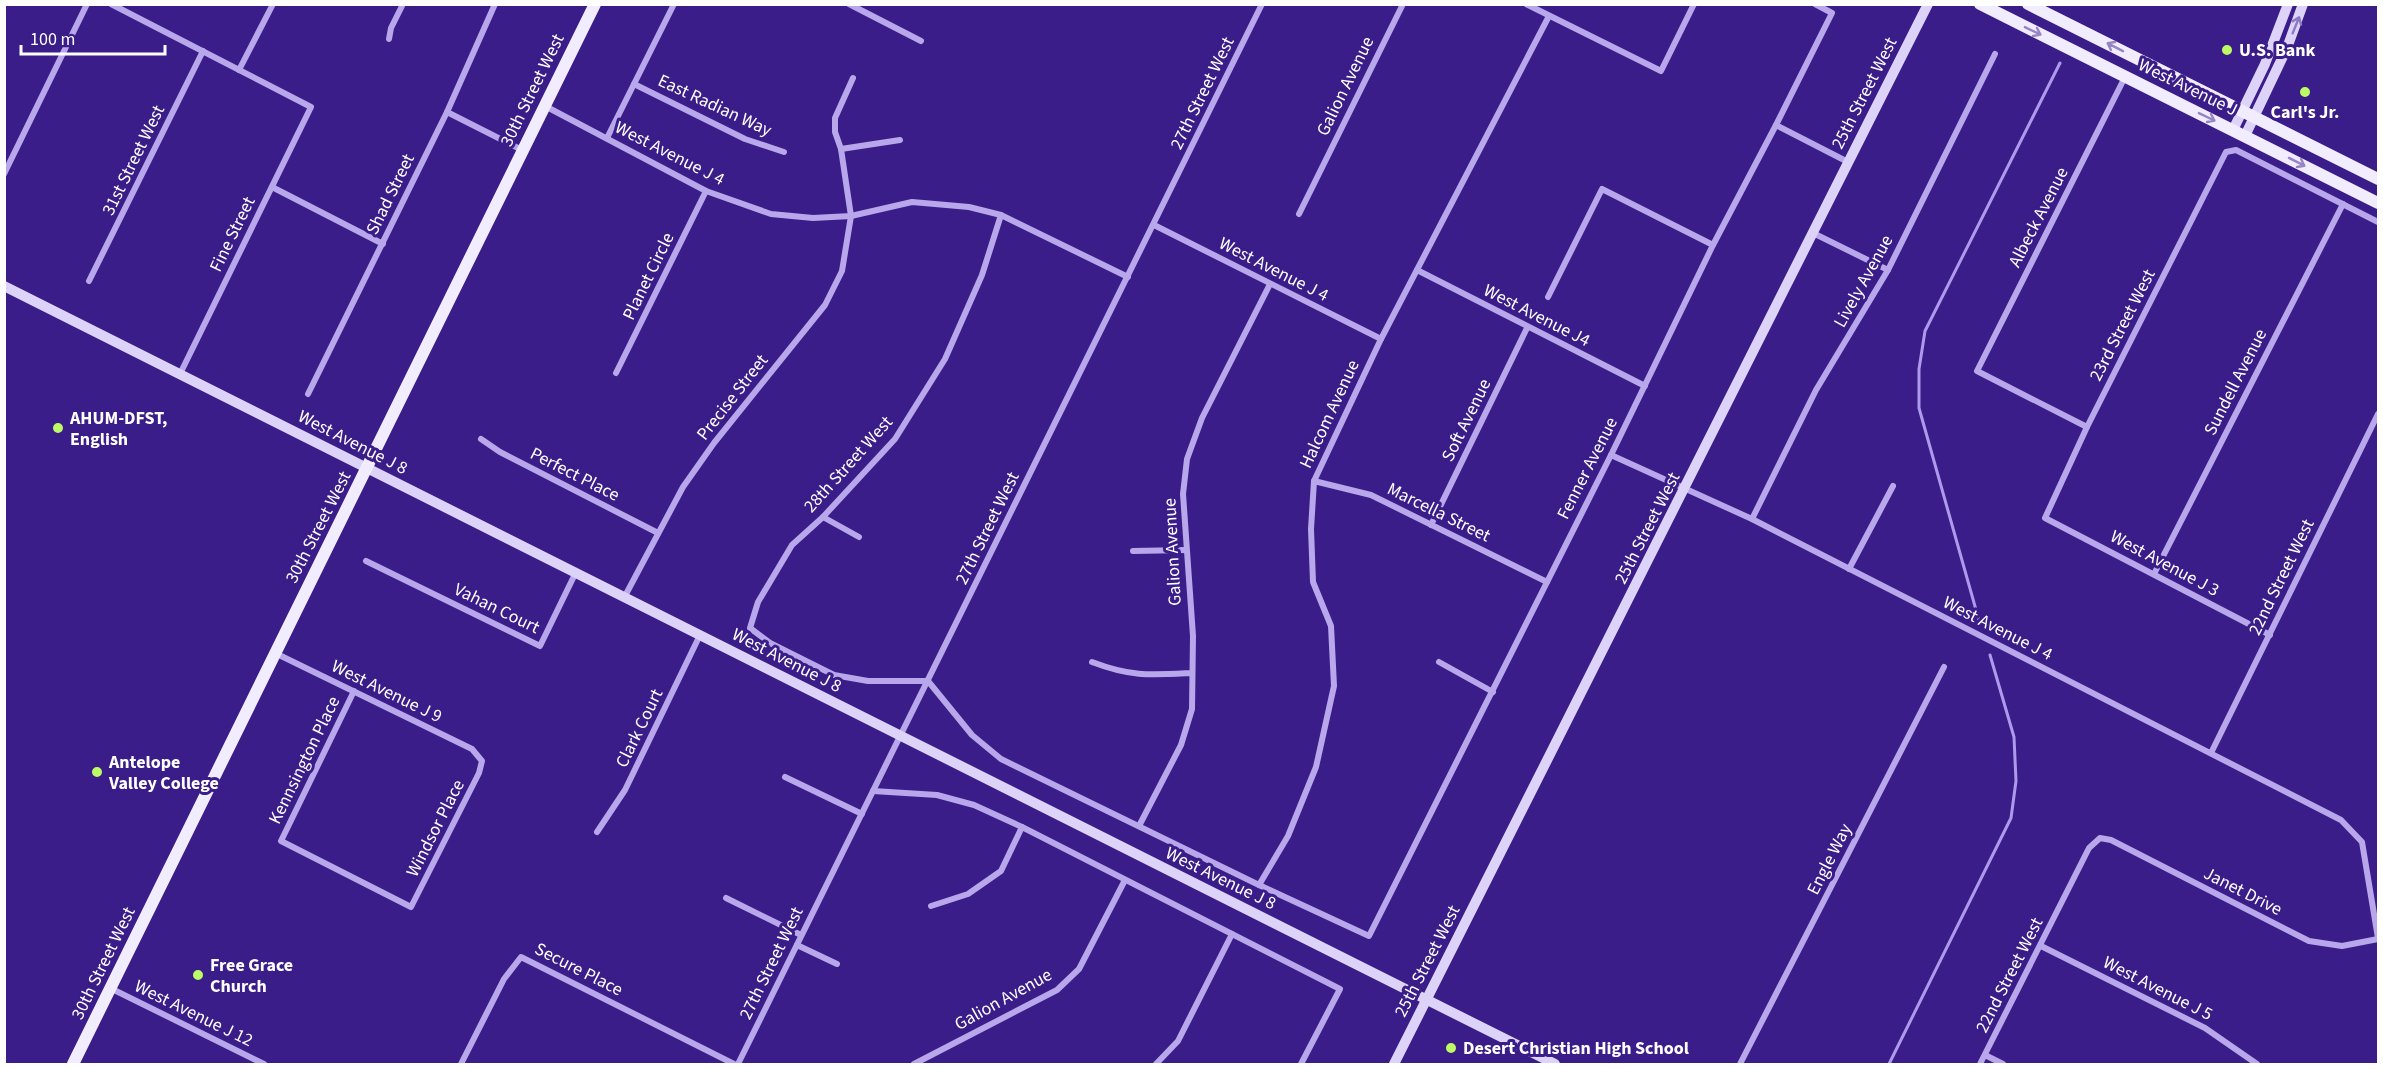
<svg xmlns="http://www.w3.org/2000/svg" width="2383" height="1069" font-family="'Source Sans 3',sans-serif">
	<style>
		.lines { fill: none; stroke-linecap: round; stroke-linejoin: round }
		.stream { stroke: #ae9aed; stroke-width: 3 }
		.street { stroke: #b8a7eb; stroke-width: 6 }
		.secondary { stroke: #ddd3f9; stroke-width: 10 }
		.primary { stroke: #f2ecff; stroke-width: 12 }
		.oneway { stroke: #8c78c1 }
		.oneway2 { stroke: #9684c4 }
		.poi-dot { fill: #bdfb66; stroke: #3a1d89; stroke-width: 2 }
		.labels { text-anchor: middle; stroke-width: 6; stroke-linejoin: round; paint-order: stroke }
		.poi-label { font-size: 18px; font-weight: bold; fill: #fff; stroke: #3a1d89; text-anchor: start }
		.street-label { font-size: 18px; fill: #fff; stroke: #3a1d89 }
	</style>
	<rect width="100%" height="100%" fill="#3a1d89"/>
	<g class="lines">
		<g class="stream">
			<polyline points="1980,624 1919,408 1919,369 1925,331 2060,63"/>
			<polyline points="1889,1064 2011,818 2016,781 2014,737 1990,655"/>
		</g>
		<g class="street">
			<polyline points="111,4 311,107 180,374"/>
			<polyline points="849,4 921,41"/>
			<polyline points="1526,4 1661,71 1694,4"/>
			<polyline points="389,39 391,28 403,4"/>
			<polyline points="239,70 273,4"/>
			<polyline points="634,84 745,139 784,152"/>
			<polyline points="545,106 706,191 771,214 813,218 851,216 912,202 969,207 1001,215 1128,277"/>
			<polyline points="447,112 522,150"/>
			<polyline points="1776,125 1848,162"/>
			<polyline points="607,138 674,4"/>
			<polyline points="841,149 900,140"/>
			<polyline points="4,174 87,4"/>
			<polyline points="272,187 383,244"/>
			<polyline points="1299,214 1403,4"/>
			<polyline points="1001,215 982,275 945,359 895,439 823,517 792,545 758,602 750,628 770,643 834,675 868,681 928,681 972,735 1001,759 1259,885 1369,936 1611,455 1713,245 1776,125 1832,13 1815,4"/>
			<polyline points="1154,225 1381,339"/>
			<polyline points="1813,233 1888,270"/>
			<polyline points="1417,270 1645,386"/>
			<polyline points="89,281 203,51"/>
			<polyline points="1548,297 1602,189 1713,245"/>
			<polyline points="616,373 706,191"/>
			<polyline points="308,394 447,112 495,4"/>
			<polyline points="2087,427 1977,371 2125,77"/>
			<polyline points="481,439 500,452 658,533"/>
			<polyline points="1611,455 1752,519 2341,820 2362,842 2378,938"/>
			<polyline points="1314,481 1371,495 1547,582"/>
			<polyline points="823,517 859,537"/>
			<polyline points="1752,519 1816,390 1888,270 1995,54"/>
			<polyline points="1431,525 1527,328"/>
			<polyline points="1133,551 1186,550"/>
			<polyline points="366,561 540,646 576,572"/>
			<polyline points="1849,569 1893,486"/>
			<polyline points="2154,574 2343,204"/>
			<polyline points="625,596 683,487 714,443 825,305 842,271 851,216 841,149 835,132 835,118 853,78"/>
			<polyline points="2270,635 2045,518 2087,427 2226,152 2236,150 2378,222"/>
			<path d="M275 653C341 685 406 717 472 749L482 761 479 773 411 907 281 841 354 691"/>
			<path d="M1092 662C1131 677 1151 675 1192 673"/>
			<polyline points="1439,662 1493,692"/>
			<polyline points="2211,753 2378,414"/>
			<polyline points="785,777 862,814"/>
			<polyline points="873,791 937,795 974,805 1022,827 1340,989 1301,1064"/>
			<polyline points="1139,826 1181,745 1192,709 1193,636 1183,494 1187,459 1202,418 1270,284"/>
			<polyline points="597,832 625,790 700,635"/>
			<polyline points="1259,885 1288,836 1316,767 1334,686 1331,626 1313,582 1311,529 1314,481 1381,339 1549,16"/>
			<polyline points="726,898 801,935"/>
			<polyline points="931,906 968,894 1001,871 1022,827"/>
			<polyline points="797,945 837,964"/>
			<polyline points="2041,946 2205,1028 2257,1064"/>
			<polyline points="110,988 264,1064"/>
			<polyline points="1985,1055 2003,1064"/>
			<polyline points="461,1064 504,979 521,957 734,1064"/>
			<polyline points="738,1064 1262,4"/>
			<polyline points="914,1064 1057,990 1079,969 1125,880"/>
			<polyline points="1156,1064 1178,1041 1232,934"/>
			<polyline points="1740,1064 1944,667"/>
			<polyline points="1980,1064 2089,848 2100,838 2111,840 2309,941 2342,946 2378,939"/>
		</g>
		<g class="secondary">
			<polyline points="2233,130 2265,64 2288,4"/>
			<polyline points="2245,136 2287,48 2303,4"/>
			<polyline points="4,286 1555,1064"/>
			<polyline points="1394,1064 1928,4"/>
		</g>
		<g class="primary">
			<polyline points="1980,4 2378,203"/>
			<polyline points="2028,4 2378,179"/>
			<polyline points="73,1064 595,4"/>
		</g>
	</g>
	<defs><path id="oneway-shaft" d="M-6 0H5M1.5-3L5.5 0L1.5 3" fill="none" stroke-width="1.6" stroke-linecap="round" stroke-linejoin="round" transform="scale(1.5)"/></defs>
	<use class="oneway" href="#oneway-shaft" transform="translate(2296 25) rotate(-68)"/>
	<g class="oneway2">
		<use href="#oneway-shaft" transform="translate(2033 31) rotate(26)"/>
		<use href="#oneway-shaft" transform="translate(2115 47) rotate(-153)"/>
		<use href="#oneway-shaft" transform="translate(2207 117) rotate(26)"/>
		<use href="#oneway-shaft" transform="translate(2297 162) rotate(27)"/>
	</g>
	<g class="poi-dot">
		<circle cx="2227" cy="50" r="6"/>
		<circle cx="2305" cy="92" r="6"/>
		<circle cx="58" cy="428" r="6"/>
		<circle cx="97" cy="772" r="6"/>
		<circle cx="198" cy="975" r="6"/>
		<circle cx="1451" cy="1048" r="6"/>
	</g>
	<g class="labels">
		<g class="poi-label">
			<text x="2239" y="56">U.S. Bank</text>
			<text x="2305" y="118" text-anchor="middle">Carl's Jr.</text>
			<text x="70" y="424">AHUM-DFST,<tspan x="70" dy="21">English</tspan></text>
			<text x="109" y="768">Antelope<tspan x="109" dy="21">Valley College</tspan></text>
			<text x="210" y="971">Free Grace<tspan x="210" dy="21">Church</tspan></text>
			<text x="1463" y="1054">Desert Christian High School</text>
		</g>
		<g class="street-label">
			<text transform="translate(1345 86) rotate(-64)" y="6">Galion Avenue</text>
			<text transform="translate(2188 87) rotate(26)" y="6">West Avenue J</text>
			<text transform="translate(532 90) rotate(-64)" y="6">30th Street West</text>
			<text transform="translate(1202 93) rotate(-64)" y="6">27th Street West</text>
			<text transform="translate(1864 93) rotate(-63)" y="6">25th Street West</text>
			<text transform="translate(715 105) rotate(25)" y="6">East Radian Way</text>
			<text transform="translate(670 153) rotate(27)" y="6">West Avenue J 4</text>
			<text transform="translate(133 160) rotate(-64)" y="6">31st Street West</text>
			<text transform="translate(390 194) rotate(-64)" y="6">Shad Street</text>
			<text transform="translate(2038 217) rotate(-63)" y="6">Albeck Avenue</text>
			<text transform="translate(232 234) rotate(-64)" y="6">Fine Street</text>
			<text transform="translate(1274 269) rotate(27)" y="6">West Avenue J 4</text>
			<text transform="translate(648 276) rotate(-64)" y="6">Planet Circle</text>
			<text transform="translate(1863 281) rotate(-61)" y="6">Lively Avenue</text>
			<text transform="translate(1537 315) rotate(27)" y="6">West Avenue J4</text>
			<text transform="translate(2122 325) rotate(-63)" y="6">23rd Street West</text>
			<text transform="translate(2235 382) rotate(-63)" y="6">Sundell Avenue</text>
			<text transform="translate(732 397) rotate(-52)" y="6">Precise Street</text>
			<text transform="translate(1329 414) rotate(-65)" y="6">Halcom Avenue</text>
			<text transform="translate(1466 420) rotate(-64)" y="6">Soft Avenue</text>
			<text transform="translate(353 442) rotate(27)" y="6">West Avenue J 8</text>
			<text transform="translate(848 464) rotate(-48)" y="6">28th Street West</text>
			<text transform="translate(1587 468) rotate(-63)" y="6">Fenner Avenue</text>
			<text transform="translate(575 474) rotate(27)" y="6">Perfect Place</text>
			<text transform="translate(1439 512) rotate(26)" y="6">Marcella Street</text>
			<text transform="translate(318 527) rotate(-63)" y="6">30th Street West</text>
			<text transform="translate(987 528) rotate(-64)" y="6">27th Street West</text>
			<text transform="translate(1647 528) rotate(-63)" y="6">25th Street West</text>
			<text transform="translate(1172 552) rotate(-93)" y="6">Galion Avenue</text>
			<text transform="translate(2165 563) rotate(28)" y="6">West Avenue J 3</text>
			<text transform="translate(2281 577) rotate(-64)" y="6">22nd Street West</text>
			<text transform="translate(497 608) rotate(26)" y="6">Vahan Court</text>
			<text transform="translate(1998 628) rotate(27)" y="6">West Avenue J 4</text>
			<text transform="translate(787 660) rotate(27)" y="6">West Avenue J 8</text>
			<text transform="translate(387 691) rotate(26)" y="6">West Avenue J 9</text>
			<text transform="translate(639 728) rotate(-64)" y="6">Clark Court</text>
			<text transform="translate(304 760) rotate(-64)" y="6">Kennsington Place</text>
			<text transform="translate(435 828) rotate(-63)" y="6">Windsor Place</text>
			<text transform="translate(1829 859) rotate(-63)" y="6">Engle Way</text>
			<text transform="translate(1221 878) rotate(26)" y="6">West Avenue J 8</text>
			<text transform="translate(2243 891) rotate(27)" y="6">Janet Drive</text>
			<text transform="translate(1427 961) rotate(-63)" y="6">25th Street West</text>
			<text transform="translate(103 963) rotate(-64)" y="6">30th Street West</text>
			<text transform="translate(771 963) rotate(-64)" y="6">27th Street West</text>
			<text transform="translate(579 969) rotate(27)" y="6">Secure Place</text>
			<text transform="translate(2009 975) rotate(-63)" y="6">22nd Street West</text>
			<text transform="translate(2158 988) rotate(27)" y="6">West Avenue J 5</text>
			<text transform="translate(1003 999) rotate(-29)" y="6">Galion Avenue</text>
			<text transform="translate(194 1013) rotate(26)" y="6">West Avenue J 12</text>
		</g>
	</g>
	<rect width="2383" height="1069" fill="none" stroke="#ffffff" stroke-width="12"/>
	<path d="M21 45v9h144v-9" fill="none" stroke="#ffffff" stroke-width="3"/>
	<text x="30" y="45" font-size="18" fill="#ffffff" stroke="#3a1d89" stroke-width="4.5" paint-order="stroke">100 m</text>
</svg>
